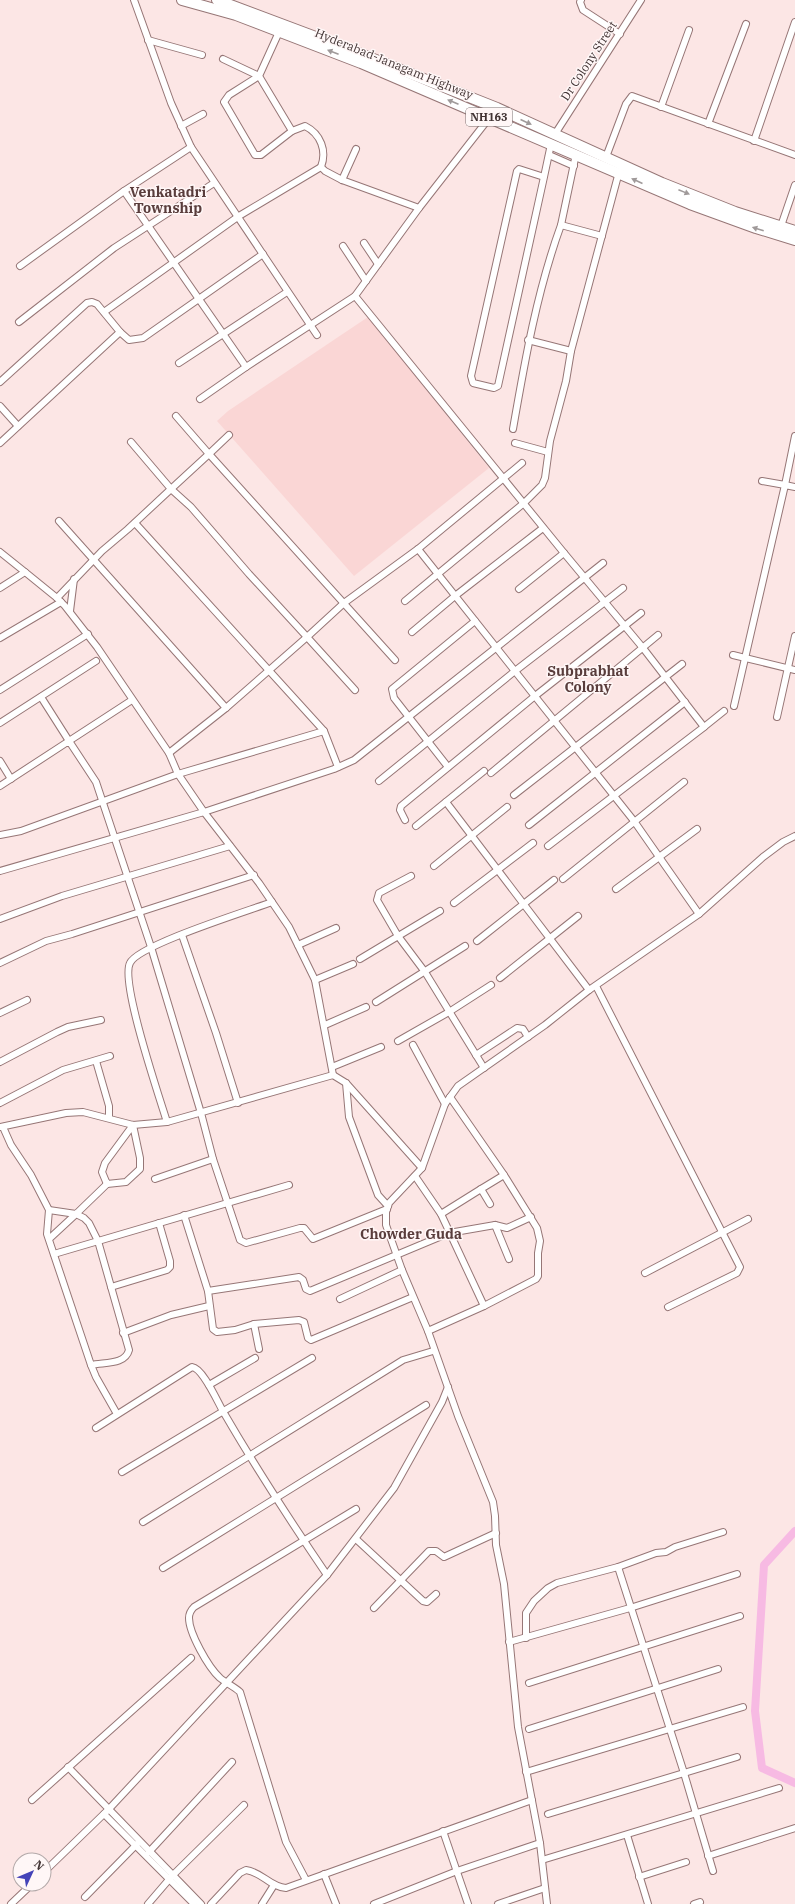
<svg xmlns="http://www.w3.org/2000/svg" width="795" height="1904" font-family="'IBM Plex Serif',serif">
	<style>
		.built { fill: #fad6d5 }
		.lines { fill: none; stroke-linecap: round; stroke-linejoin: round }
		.canal { stroke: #f7bae3; stroke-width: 8 }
		.minor-casing { stroke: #967676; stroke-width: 8 }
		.trunk-casing { stroke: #967676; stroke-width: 12 }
		.minor { stroke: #fff; stroke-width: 6 }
		.trunk { stroke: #fff; stroke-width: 10 }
		.oneway { fill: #a09a9a }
		.labels { text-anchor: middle; stroke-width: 3; stroke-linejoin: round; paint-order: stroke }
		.shield { fill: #fff7f7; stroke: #7b6e6e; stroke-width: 1 }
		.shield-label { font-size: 11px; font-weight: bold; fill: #423434 }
		.street-label { font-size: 12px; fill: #423434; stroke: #fff7f7 }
		.quarter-label { font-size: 14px; font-weight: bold; fill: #593d3c; stroke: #fff7f7 }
	</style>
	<rect width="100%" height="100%" fill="#fce6e5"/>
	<polygon class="built" points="368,317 489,468 354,576 217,421 228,411"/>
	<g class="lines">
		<polyline class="canal" points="795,1531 764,1565 755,1711 762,1768 795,1783"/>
		<defs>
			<g id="minor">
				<polyline points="134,0 171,103 191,147 317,335"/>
				<polyline points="581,0 580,2 583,10 620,34"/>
				<polyline points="279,32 259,76 292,131"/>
				<polyline points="148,40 202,55"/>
				<polyline points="223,59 259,76"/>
				<path d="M259 76 229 95 224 102 255 155H261L292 131 305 126C321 134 327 151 321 167L325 171 342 180 419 208"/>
				<polyline points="661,107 689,30"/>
				<polyline points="497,108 419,208 355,296 564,553 643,648 704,727 548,846"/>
				<polyline points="708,124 746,24"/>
				<polyline points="181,126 203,114"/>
				<polyline points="555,134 641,0"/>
				<polyline points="754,141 795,22"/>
				<polyline points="549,155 574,166"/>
				<polyline points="606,157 626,104 632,96 795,155"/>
				<polyline points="544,177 519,169 517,171 471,376 473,383 494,388 498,386 544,177 551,144"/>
				<polyline points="342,180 356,149"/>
				<polyline points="124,191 246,367"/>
				<polyline points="561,225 576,154"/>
				<polyline points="781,226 795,185"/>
				<polyline points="364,243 378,264"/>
				<polyline points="343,246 366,281"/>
				<polyline points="20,266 124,191 191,147"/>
				<polyline points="104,312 239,216 321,167"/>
				<polyline points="19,322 114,248 214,183"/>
				<polyline points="528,340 571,351"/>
				<polyline points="179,363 287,292"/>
				<polyline points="0,382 87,303 92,302 97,304 120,332"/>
				<polyline points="200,399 246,367 355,296"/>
				<polyline points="0,406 18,426"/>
				<polyline points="176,416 209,454 229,435"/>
				<path d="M513 429C525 360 537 291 561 225L602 236"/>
				<polyline points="131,442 171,489 209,454 395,660"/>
				<polyline points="0,443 120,332 129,340 143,338 263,254"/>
				<polyline points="515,443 548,452"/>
				<polyline points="762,481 785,485 795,436"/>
				<polyline points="59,521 226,708"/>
				<polyline points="135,523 324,731 338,767"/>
				<polyline points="418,549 634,821 699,914"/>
				<polyline points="0,552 25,572"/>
				<polyline points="0,588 25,572 57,598 102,551 128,529 171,489 191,507 249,574 307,637 344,603 418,549 522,463"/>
				<polyline points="519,589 564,553"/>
				<polyline points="57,598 65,606 97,647 169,753 178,774 204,812 259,883 289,927 315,980 333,1075"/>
				<polyline points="405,601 524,503 542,485 545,478 550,441 566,381 571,351 619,172"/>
				<polyline points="70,611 74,579"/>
				<polyline points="412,632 455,596 543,528"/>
				<polyline points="0,638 61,602"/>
				<polyline points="733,655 795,670"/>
				<polyline points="0,690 88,634"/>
				<polyline points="41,697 69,741 132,700"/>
				<polyline points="734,706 785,485 795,487"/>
				<polyline points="777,717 795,636"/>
				<polyline points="0,723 96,661"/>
				<polyline points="704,727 724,711"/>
				<polyline points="169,753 226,708 307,637 355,690"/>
				<polyline points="0,761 11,779"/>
				<polyline points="448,767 394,698 392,689 475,621"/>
				<polyline points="491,773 658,635"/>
				<polyline points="379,781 515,671 623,588"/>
				<polyline points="0,786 69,741 96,782 151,947 201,1113 213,1159 240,1240 246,1243 300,1228 304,1228 313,1239 387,1209"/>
				<polyline points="514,795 682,664"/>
				<polyline points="446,802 589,990"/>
				<polyline points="405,820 400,810 401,806 535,696 641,613"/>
				<polyline points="529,825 685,702"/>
				<polyline points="416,826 484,771"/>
				<polyline points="0,835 21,831 178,774 324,731"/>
				<polyline points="434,866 507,807"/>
				<polyline points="0,871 204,812 334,769 354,760 603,563"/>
				<polyline points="411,876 379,893 377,900 398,936 425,972 484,1068"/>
				<polyline points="563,879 684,782"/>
				<polyline points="616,889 697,829"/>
				<polyline points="454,903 533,843"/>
				<polyline points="0,919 62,896 230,846"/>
				<polyline points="182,935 216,1033 238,1103"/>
				<polyline points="477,941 554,880"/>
				<polyline points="298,945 336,928"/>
				<polyline points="360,959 440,911"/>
				<polyline points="0,963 46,941 72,934 254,875"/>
				<polyline points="500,978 578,916"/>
				<polyline points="315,980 353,964"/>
				<polyline points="596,986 740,1267 737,1273 668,1307"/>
				<polyline points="376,1002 465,946"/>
				<polyline points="0,1013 27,1000"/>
				<polyline points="325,1025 366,1007"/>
				<polyline points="398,1041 449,1012 491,985"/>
				<polyline points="413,1045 445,1104"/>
				<polyline points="476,1055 517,1028 523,1029 528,1037"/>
				<polyline points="96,1061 109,1106 109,1118"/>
				<polyline points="0,1062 57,1032 68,1027 101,1020"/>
				<polyline points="332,1067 381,1047"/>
				<polyline points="346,1083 349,1117 378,1195 388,1206"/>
				<polyline points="0,1103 63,1070 110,1056"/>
				<path d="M167 1122C159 1096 120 982 130 963 138 945 248 911 272 902"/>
				<polygon points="133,1125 140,1158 140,1169 126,1182 107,1184 102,1172 105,1163"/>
				<polyline points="0,1127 66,1113 83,1112 133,1125 167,1122 333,1075 346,1083 422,1168"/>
				<path d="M3 1127 11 1145 31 1175 49 1210 47 1234 51 1246 91 1365C105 1362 125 1365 129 1350L98 1241 89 1223 84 1218 76 1214 49 1239"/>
				<polyline points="415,1176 441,1214 484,1306 536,1279 538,1276 538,1253 540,1241 537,1228 504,1175 450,1097"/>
				<polyline points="155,1179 213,1159"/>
				<polyline points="490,1204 481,1189 504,1175"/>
				<polyline points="49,1210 76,1214 107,1184"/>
				<polyline points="441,1214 481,1189"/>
				<polyline points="184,1215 208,1291 213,1329 217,1332 235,1330 254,1324 299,1320 304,1322 308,1338 311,1340 413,1297"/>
				<polyline points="495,1225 509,1259"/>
				<polyline points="54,1254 289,1185"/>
				<polyline points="645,1273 748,1219"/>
				<polyline points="111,1287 167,1270 170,1267 170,1261 159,1223"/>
				<polyline points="208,1291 299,1277 303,1280 306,1289 310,1291 449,1233 495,1225 507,1228 531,1217"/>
				<polyline points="340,1299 402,1270"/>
				<polyline points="254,1324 259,1349"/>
				<polyline points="428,1331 484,1306"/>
				<polyline points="123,1333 171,1315 209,1306"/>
				<polyline points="91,1365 96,1377 117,1414"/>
				<polyline points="209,1385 255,1358"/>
				<path d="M96 1428 192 1367C203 1368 218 1403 224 1413 256 1468 291 1522 327 1575"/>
				<polyline points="122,1472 312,1358"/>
				<polyline points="143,1522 403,1360 433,1351"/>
				<polyline points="356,1539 423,1601 427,1602 436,1594"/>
				<polyline points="618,1567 684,1773 713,1871"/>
				<polyline points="163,1568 426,1405"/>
				<polyline points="374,1608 429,1551 436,1551 444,1557 496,1533"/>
				<polyline points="526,1638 526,1613 534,1601 548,1588 557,1583 618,1567 656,1553 666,1552 675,1547 723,1532"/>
				<polyline points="509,1642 630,1608 737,1574"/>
				<polyline points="529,1683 740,1616"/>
				<polyline points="529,1729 718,1669"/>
				<polyline points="68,1767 201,1904"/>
				<polyline points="526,1772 743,1707"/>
				<polyline points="32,1800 191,1658"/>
				<polyline points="104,1814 194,1904"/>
				<polyline points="548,1814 737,1757"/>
				<polyline points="443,1831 468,1904"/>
				<polyline points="627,1835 648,1904"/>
				<polyline points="149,1852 232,1762"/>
				<polyline points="708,1856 795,1828"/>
				<polyline points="542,1860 779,1788"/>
				<polyline points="44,1872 109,1809 327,1575 394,1488 442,1402 448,1387"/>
				<polyline points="324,1874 336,1904"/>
				<polyline points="639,1877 686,1862"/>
				<path d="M306 1880 286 1842 240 1692C233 1686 226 1683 220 1678 208 1667 189 1633 189 1618 189 1613 191 1610 194 1607L356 1509"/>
				<polyline points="85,1897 138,1843"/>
				<polyline points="11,1904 32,1884"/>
				<polyline points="148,1904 172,1876 244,1805"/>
				<path d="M211 1904 240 1873 246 1870C262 1872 270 1887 286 1888L532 1800"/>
				<polyline points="262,1904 274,1885"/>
				<polyline points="374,1904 457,1871 540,1843"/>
				<polyline points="498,1904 545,1888"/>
				<polyline points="547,1904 540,1843 518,1727 504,1584 496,1545 495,1516 493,1502 458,1416 428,1331 402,1270 386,1225 386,1212 389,1203 422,1168 445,1104 458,1086 545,1025 589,990 699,914 763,857 783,842 795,836"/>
				<polyline points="694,1904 700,1902"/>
			</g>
			<g id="trunk">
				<polyline points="182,0 236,15 361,63 690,204 756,228 795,240"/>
				<polyline points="217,0 361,54 497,108 662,183 735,212 795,231"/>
			</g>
		</defs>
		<use href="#minor" class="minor-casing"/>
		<use href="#trunk" class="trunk-casing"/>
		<use href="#minor" class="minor"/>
		<use href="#trunk" class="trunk"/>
	</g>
	<defs><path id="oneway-solid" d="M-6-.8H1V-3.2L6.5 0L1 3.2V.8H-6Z"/></defs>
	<g class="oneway">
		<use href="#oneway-solid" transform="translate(333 52) rotate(-159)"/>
		<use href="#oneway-solid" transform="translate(453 102) rotate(-157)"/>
		<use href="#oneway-solid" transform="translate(526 122) rotate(24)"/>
		<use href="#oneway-solid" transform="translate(637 181) rotate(-156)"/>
		<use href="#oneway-solid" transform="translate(684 192) rotate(22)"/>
		<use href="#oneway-solid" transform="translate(758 229) rotate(-162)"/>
	</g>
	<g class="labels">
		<rect class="shield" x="466" y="108" width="46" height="18" rx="3"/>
		<g class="shield-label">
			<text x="489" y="121">NH163</text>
		</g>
		<g class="street-label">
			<text transform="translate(589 61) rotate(-57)" y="4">Dr Colony Street</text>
			<text transform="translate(394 64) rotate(22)" y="4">Hyderabad-Janagam Highway</text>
		</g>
		<g class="quarter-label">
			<text x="168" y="197">Venkatadri<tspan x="168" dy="16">Township</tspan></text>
			<text x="588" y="676">Subprabhat<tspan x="588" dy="16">Colony</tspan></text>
			<text x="411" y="1239">Chowder Guda</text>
		</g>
	</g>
	<g transform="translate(32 1872) rotate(46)"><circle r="19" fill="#fff7f7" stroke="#b3a9a9"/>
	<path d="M0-3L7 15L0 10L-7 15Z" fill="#4443b8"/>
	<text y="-6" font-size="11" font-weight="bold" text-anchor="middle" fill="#423434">N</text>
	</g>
</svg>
